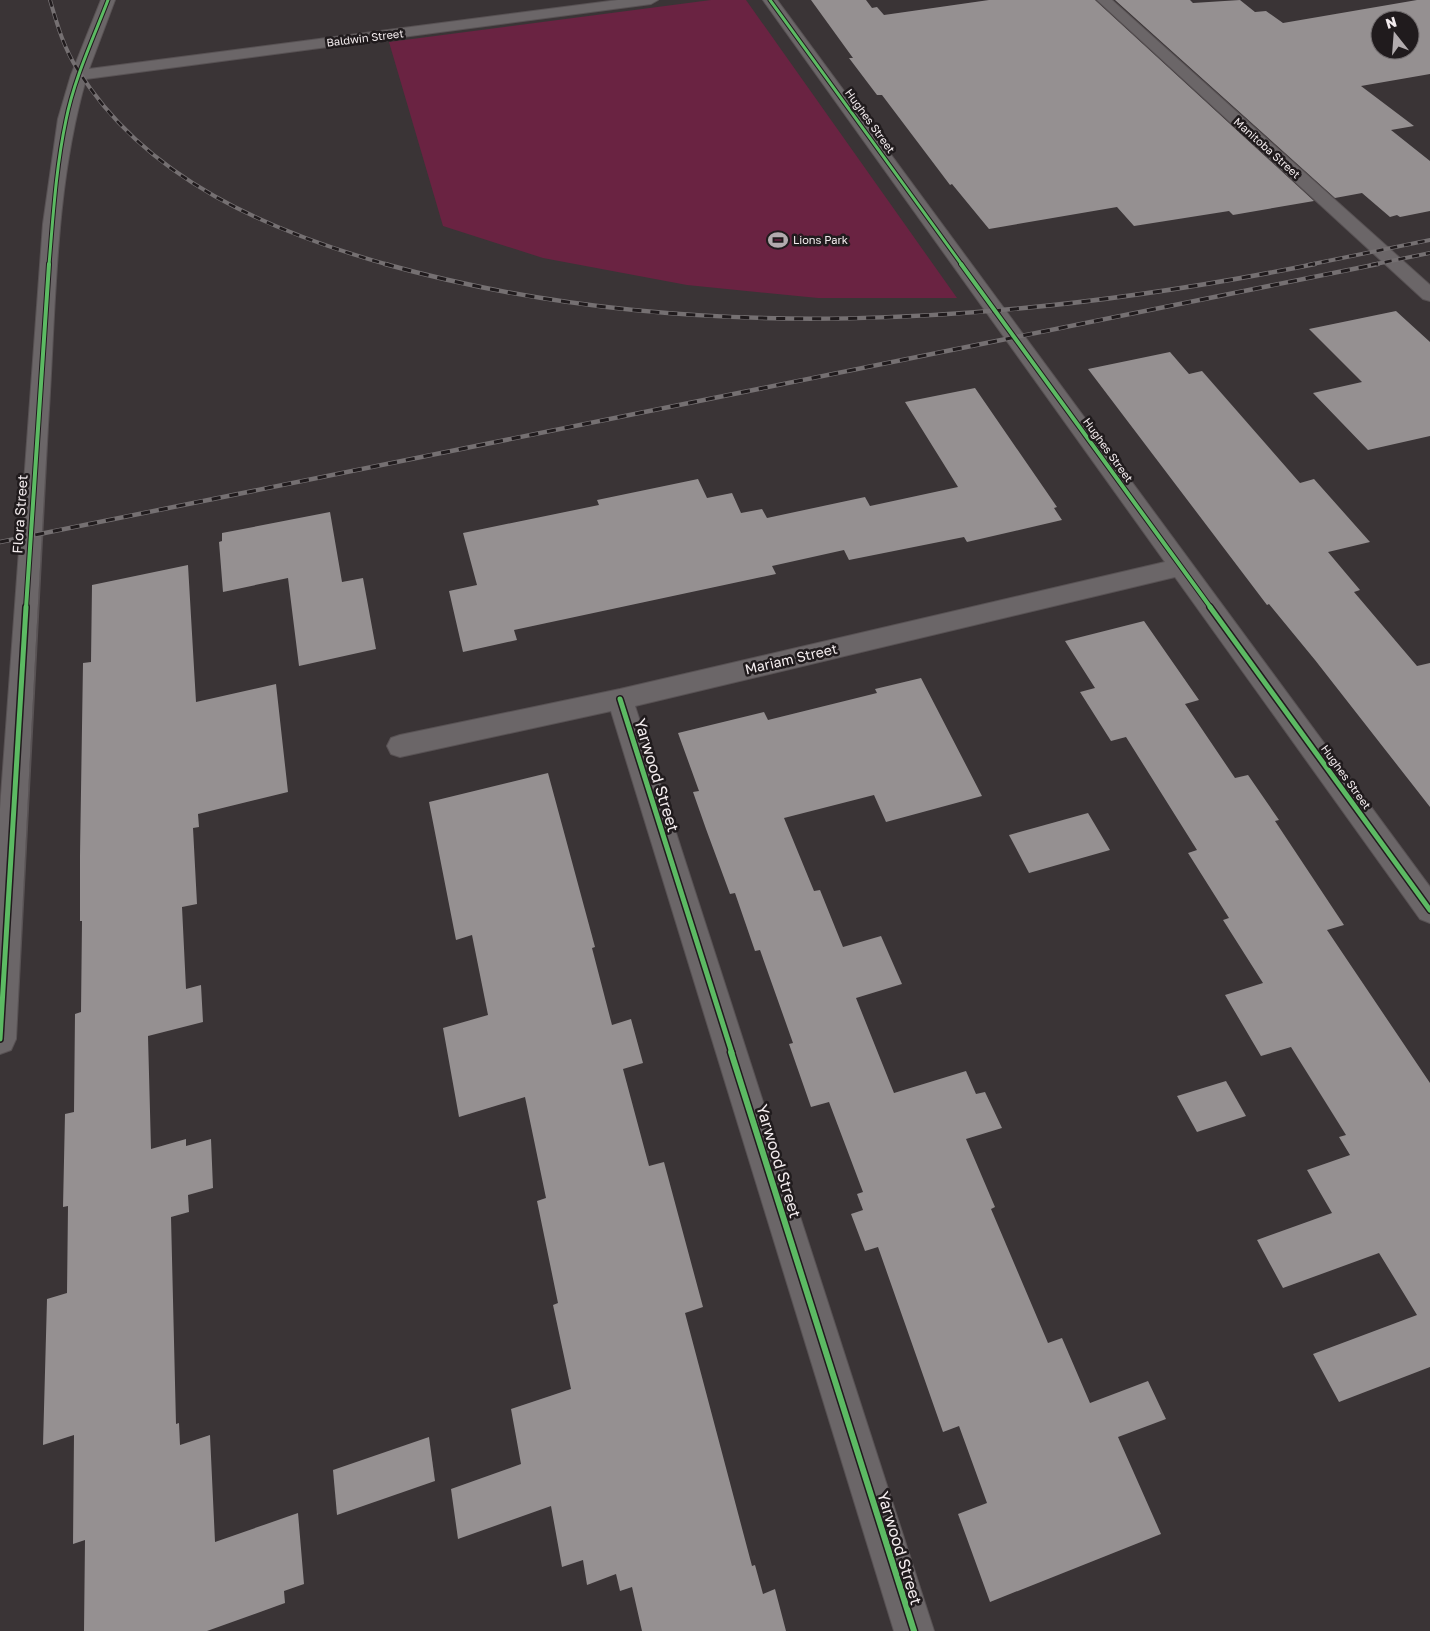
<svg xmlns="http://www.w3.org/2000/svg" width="1430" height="1631" font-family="'Golos Text',sans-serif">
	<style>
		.green { fill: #6a2342 }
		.building { fill: #959091; fill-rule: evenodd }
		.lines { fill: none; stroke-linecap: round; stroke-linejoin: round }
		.minor-casing { stroke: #585254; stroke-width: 2 }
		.minor { fill: #6b6668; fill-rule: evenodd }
		.rail-far1-casing { stroke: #757072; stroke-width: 4 }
		.rail-casing { stroke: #757072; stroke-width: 4.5 }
		.rail-far1 { stroke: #201b1d; stroke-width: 2.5; stroke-dasharray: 7; stroke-linecap: butt }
		.rail { stroke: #201b1d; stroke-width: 3; stroke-dasharray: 9; stroke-linecap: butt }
		.cycleway-far3-casing { stroke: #201b1d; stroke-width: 5 }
		.cycleway-far2-casing { stroke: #201b1d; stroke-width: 6 }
		.cycleway-far1-casing { stroke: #201b1d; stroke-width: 8 }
		.cycleway-casing { stroke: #201b1d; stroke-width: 9 }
		.cycleway-far3 { stroke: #5cba63; stroke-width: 3 }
		.cycleway-far2 { stroke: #5cba63; stroke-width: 4 }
		.cycleway-far1 { stroke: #5cba63; stroke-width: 5 }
		.cycleway { stroke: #5cba63; stroke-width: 6 }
		.labels { text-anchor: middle; stroke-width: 5; stroke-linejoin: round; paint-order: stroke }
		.far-street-label { font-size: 11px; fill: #f3ecee; stroke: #201b1d }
		.far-poi-label { font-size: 11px; fill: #f3ecee; stroke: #201b1d; text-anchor: start }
		.street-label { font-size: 14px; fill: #f3ecee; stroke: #201b1d }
		.near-street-label { font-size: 16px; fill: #f3ecee; stroke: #201b1d }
	</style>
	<rect width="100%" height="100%" fill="#3a3436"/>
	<polygon class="green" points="711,0 746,0 957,298 818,298 687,285 543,258 443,226 389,42"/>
	<g class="building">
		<polygon points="811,0 866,0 872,8 877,7 884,15 989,0 1095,0 1314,201 1233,215 1229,211 1134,226 1117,207 989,229 952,184 950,185 882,95 877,95 849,58 853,58"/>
		<path d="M1115 0H1190L1193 3 1240 0 1255 12 1266 11 1283 23 1417 0H1430V74L1361 86 1414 126 1391 130 1430 161V211L1400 217 1397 215 1390 217 1362 193 1335 198ZM1380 20H1410V50H1380Z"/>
		<polygon points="1396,311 1430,342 1430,436 1368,450 1313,393 1362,382 1309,329"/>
		<polygon points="1170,352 1189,374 1202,371 1300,483 1314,479 1370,542 1328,552 1360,590 1354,592 1417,666 1430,663 1430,807 1315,660 1269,604 1267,605 1088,369"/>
		<polygon points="975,388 1057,507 1054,508 1062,520 967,542 964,537 849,560 844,550 772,566 776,574 514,630 517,640 463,652 449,591 477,585 463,533 599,505 597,500 698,479 707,498 732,493 741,513 762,509 767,518 865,497 870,506 958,487 905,402"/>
		<polygon points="330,512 342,582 363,578 376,649 299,666 288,578 223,592 219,542 222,541 222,533"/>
		<polygon points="188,565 196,702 276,684 288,792 198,814 199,827 193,828 197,904 182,907 186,989 201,985 203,1022 148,1036 151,1149 186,1139 186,1146 211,1139 213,1188 188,1195 189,1212 171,1217 176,1424 179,1423 180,1445 210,1435 215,1542 298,1513 304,1584 284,1591 285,1603 207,1631 84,1631 85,1540 73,1544 74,1435 43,1445 47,1299 67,1293 68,1206 63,1207 65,1114 74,1112 75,1014 81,1012 82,921 80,921 80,856 83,663 91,662 92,585"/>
		<polygon points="1144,621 1199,700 1185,704 1235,778 1248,775 1279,820 1275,821 1344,925 1327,930 1430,1083 1430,1367 1339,1402 1313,1354 1417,1315 1379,1253 1283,1288 1257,1240 1332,1213 1307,1170 1350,1155 1339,1137 1346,1135 1291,1047 1261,1056 1225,995 1263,983 1223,920 1229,918 1188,853 1197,850 1126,737 1111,741 1080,692 1095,688 1065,641"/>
		<polygon points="921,678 982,796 886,822 874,795 784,818 814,891 820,890 843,947 881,936 902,984 856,998 894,1093 966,1071 976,1094 985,1092 1002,1128 966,1139 995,1207 991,1209 1048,1343 1062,1338 1090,1403 1148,1381 1166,1419 1118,1437 1161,1534 990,1602 958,1514 987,1503 959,1426 943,1432 878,1247 865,1251 851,1214 863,1210 857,1194 863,1192 829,1102 811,1107 789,1044 793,1043 760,950 755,951 735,893 730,894 706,829 693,792 699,791 678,733 764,712 768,720 877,693 875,689"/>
		<polygon points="548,773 595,947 592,948 612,1025 631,1019 643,1063 623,1069 649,1166 664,1162 703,1307 685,1313 752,1566 755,1565 763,1594 775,1589 786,1631 642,1631 632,1587 620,1591 616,1574 587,1585 583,1560 562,1567 551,1506 458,1539 451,1489 521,1464 511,1409 571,1389 553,1305 558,1303 537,1201 546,1198 525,1097 459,1117 443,1028 488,1015 472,935 456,940 429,802"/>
		<polygon points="1088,813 1110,850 1029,873 1009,835"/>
		<polygon points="1226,1081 1246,1116 1197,1132 1177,1096"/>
		<polygon points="429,1437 435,1481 337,1515 333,1470"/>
	</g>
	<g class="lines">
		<defs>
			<g id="minor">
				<path d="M101 0H115L89 69 618 0H658L651 4 86 79C54 190 56 310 48 425 36 629 26 834 16 1039L11 1050 0 1054V809L43 224 58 119 71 75Z"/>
				<polygon points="763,0 777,0 1430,887 1430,923 1420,919 1175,577 635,706 934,1631 894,1631 611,711 400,757 391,754 387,746 391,738 400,735 620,689 1165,562"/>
				<polygon points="1097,0 1112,0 1430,285 1430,301 1423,299"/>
			</g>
		</defs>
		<use href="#minor" class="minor-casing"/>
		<use href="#minor" class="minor"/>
		<defs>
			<g id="rail-far1">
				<path d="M50 0C57 24 64 49 78 70 145 179 271 232 389 265"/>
				<polyline points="1308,265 1430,240"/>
				<polyline points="1371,265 1430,253"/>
			</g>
			<g id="rail">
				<path d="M385 264C686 348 1011 325 1315 264"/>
				<polyline points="0,542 1378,264"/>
			</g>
		</defs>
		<use href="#rail-far1" class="rail-far1-casing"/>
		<use href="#rail" class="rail-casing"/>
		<use href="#rail-far1" class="rail-far1"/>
		<use href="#rail" class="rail"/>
		<defs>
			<g id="cycleway-far3">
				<polyline points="770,0 962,265"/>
				<path d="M49 265C53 217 56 167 66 120 74 79 93 39 108 0"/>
			</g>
			<g id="cycleway-far2">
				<polyline points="961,264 1211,608"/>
				<polyline points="26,608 49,264"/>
			</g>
			<g id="cycleway-far1">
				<polyline points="1210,607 1430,910"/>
				<polyline points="620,699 732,1053"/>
				<polyline points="0,1039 26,607"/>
			</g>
			<polyline id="cycleway" points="731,1052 914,1631"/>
		</defs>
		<use href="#cycleway-far3" class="cycleway-far3-casing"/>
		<use href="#cycleway-far2" class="cycleway-far2-casing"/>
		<use href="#cycleway-far1" class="cycleway-far1-casing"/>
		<use href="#cycleway" class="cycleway-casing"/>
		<use href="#cycleway-far3" class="cycleway-far3"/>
		<use href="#cycleway-far2" class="cycleway-far2"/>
		<use href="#cycleway-far1" class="cycleway-far1"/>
		<use href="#cycleway" class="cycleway"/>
	</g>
	<defs>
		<symbol id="stadium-bare" viewBox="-9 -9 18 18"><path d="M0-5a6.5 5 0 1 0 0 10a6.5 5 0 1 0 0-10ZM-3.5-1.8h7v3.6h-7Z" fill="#b2acae" stroke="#201b1d" stroke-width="2.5" paint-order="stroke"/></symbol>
	</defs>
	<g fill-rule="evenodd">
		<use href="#stadium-bare" x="764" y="226" width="28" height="28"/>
	</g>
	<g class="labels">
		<g class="far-street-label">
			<text transform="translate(365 38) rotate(-7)" y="4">Baldwin Street</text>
			<text transform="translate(870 121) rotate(54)" y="4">Hughes Street</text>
			<text transform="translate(1267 148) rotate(42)" y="4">Manitoba Street</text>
			<text transform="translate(1108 450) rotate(54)" y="4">Hughes Street</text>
			<text transform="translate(1346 777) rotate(54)" y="4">Hughes Street</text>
		</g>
		<g class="far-poi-label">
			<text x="793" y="244">Lions Park</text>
		</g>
		<g class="street-label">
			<text transform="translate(20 514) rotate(-86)" y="5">Flora Street</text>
			<text transform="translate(791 659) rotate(-13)" y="5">Mariam Street</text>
		</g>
		<g class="near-street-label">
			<text transform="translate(657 775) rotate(73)" y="6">Yarwood Street</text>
			<text transform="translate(779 1161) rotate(73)" y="6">Yarwood Street</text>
			<text transform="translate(900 1548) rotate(73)" y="6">Yarwood Street</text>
		</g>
	</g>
	<g transform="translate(1395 35) rotate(343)"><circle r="24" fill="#201b1d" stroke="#746f71"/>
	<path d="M0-4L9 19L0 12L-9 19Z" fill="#b2acae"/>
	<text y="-8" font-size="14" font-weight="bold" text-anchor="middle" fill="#f3ecee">N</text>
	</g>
</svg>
